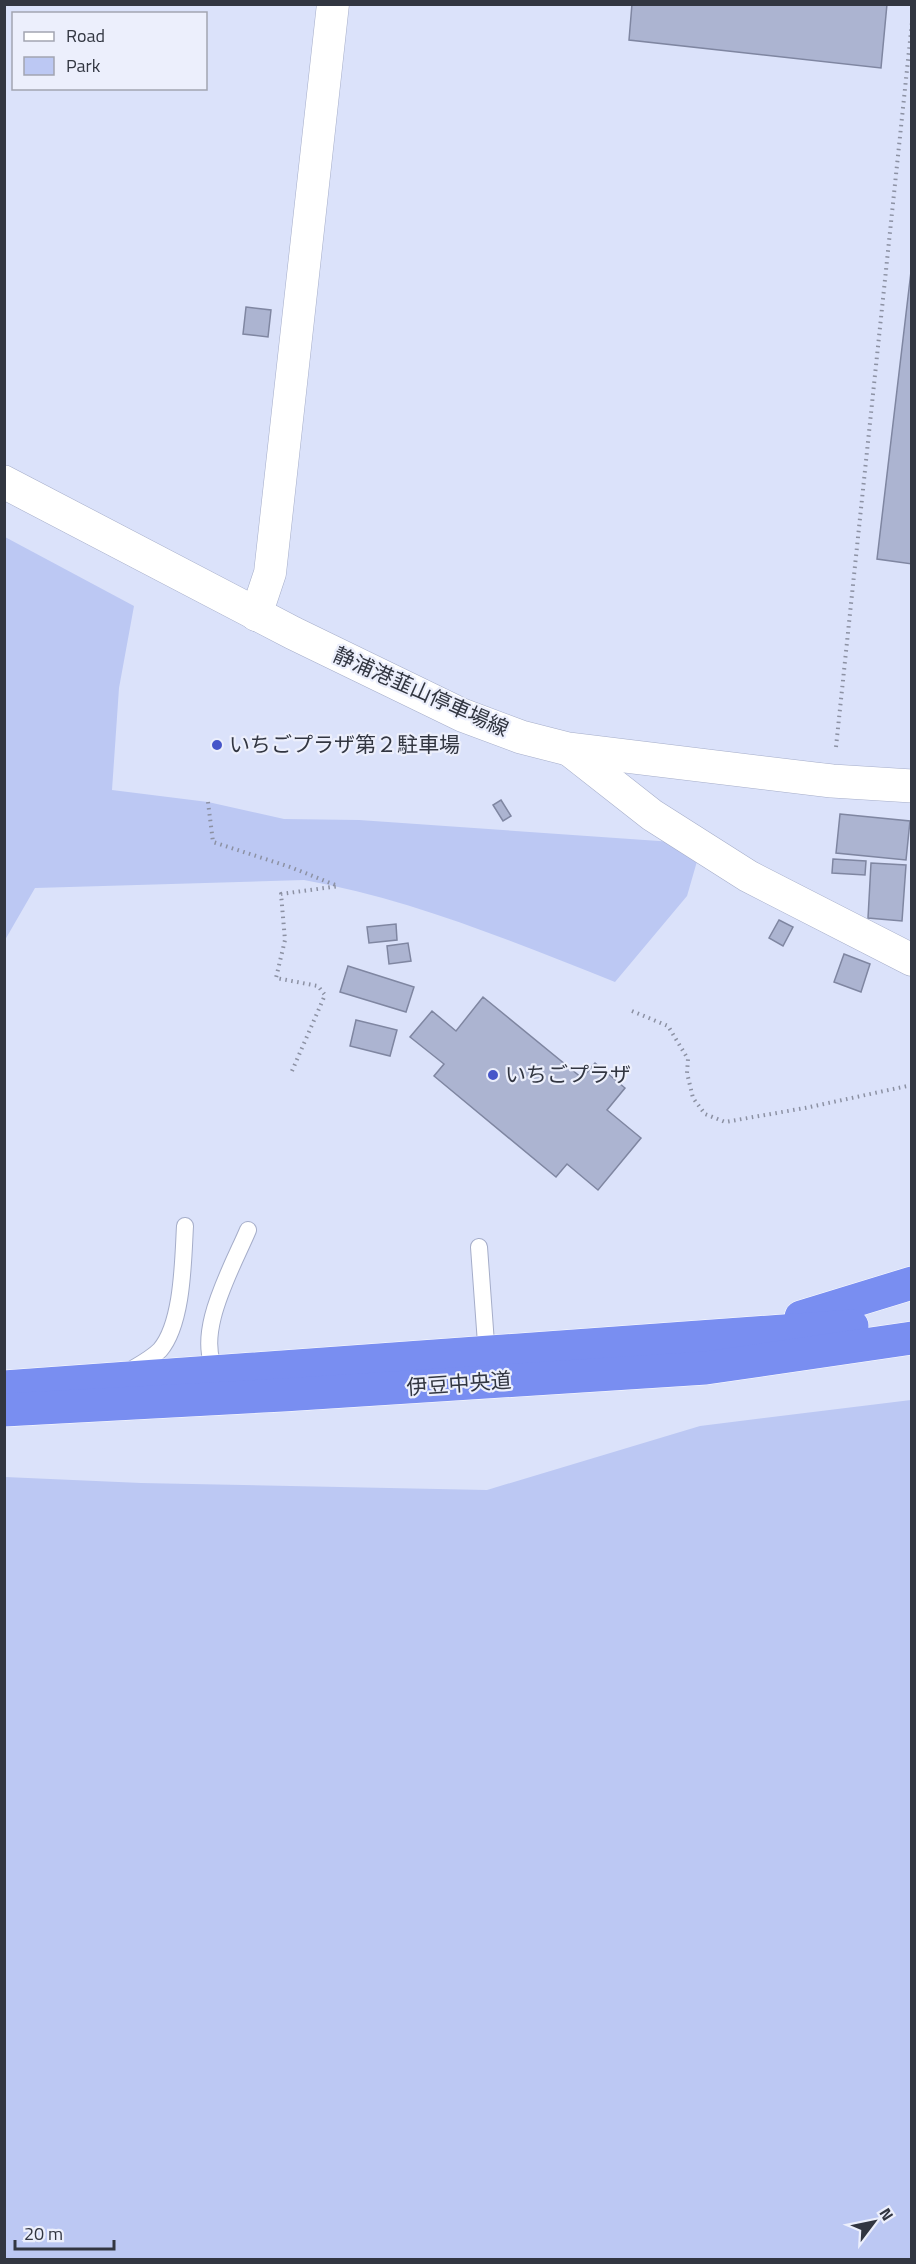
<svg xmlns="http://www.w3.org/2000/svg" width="916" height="2264" font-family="'Titillium Web','Noto Sans JP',sans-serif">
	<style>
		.green { fill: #bcc8f3 }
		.building { fill: #acb4d1; stroke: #7f86a1; stroke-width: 1.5 }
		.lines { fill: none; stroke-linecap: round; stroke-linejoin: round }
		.lane-casing { stroke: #a5adc9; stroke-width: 18 }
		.street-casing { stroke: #a5adc9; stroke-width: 33 }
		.secondary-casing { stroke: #a5adc9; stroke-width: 34 }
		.highway-casing { stroke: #fff; stroke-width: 34 }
		.path { stroke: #8c91a3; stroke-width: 4; stroke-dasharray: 1.5 4.5; stroke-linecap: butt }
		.lane { stroke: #fff; stroke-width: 16 }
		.street { stroke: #fff; stroke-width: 32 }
		.secondary { stroke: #fff; stroke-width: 33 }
		.highway { stroke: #798ef1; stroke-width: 33 }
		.poi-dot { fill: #4655c9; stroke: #eceffc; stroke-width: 2 }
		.labels { text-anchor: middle; stroke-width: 4.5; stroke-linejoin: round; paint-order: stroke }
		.street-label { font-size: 21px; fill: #323641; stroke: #eceffc }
		.poi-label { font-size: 21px; fill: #323641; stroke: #eceffc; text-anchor: start }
	</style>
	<rect width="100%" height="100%" fill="#dbe2fa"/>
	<g class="green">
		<path d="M5 537 134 606 119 688 112 790 208 802 284 819 359 820 702 844 687 896 615 982C513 942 412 899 304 880L35 888 5 940Z"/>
		<polygon points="911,1400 911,2259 5,2259 5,1477 141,1483 487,1490 700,1426"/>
	</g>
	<g class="building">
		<polygon points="632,4 887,4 881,68 629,40"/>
		<polygon points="912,263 912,564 877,559"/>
		<polygon points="246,307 271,310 268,337 243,334"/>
		<polygon points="501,800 511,816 503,821 493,805"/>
		<polygon points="840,814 910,821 906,860 836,853"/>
		<polygon points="833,859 866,861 865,875 832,873"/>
		<polygon points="871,863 906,865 902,921 868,918"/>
		<polygon points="779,920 793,927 783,946 769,938"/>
		<polygon points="396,924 397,940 369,943 367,927"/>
		<polygon points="408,943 411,961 389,964 387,946"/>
		<polygon points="844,954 870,964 861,992 834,982"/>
		<polygon points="348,966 414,987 406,1012 340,992"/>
		<polygon points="483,997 582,1078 595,1063 625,1088 607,1110 641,1138 598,1190 567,1164 556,1177 434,1076 444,1064 410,1037 432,1011 456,1031"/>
		<polygon points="356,1020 397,1030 390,1056 350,1046"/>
	</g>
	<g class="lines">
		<defs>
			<g id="lane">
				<polyline points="479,1247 487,1357"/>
				<path d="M129 1371C139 1365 151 1359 160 1350 183 1323 183 1260 185 1226"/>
				<path d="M220 1376C189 1341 233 1266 248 1230"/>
			</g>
			<g id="street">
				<polyline points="256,615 270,573 333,4"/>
				<polyline points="568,749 652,815 748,876 912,960"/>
			</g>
			<polyline id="secondary" points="4,482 293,633 462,715 521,737 568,749 832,781 912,786"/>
			<g id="highway">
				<polyline points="801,1317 912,1283"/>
				<polyline points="4,1387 852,1326"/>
				<polyline points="4,1410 283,1395 706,1368 912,1338"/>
			</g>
		</defs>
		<use href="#lane" class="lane-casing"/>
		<use href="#street" class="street-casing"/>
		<use href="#secondary" class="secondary-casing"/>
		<use href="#highway" class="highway-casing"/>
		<g class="path">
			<polyline points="836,747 912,22"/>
			<polyline points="208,802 213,842 290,867 338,886"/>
			<polyline points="632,1011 668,1026 688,1059 687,1073 693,1098 705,1114 725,1122 805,1108 912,1085"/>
			<polyline points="292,1071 325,995 318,986 276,978 285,940 281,894 339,886"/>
		</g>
		<use href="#lane" class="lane"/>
		<use href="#street" class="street"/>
		<use href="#secondary" class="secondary"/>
		<use href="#highway" class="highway"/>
	</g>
	<g class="poi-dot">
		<circle cx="217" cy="745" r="6"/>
		<circle cx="493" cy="1075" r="6"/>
	</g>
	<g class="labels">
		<g class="street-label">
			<text transform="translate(421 692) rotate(24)" y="7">静浦港韮山停車場線</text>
			<text transform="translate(459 1384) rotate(-4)" y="7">伊豆中央道</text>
		</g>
		<g class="poi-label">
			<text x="229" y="752">いちごプラザ第２駐車場</text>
			<text x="505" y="1082">いちごプラザ</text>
		</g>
	</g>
	<rect width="916" height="2264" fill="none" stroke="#323641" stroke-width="12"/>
	<rect x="12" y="12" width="195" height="78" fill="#eceffc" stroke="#a2a5b1" stroke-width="1.5"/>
	<rect x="24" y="32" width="30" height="9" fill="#ffffff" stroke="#a2a5b1" stroke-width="1.5"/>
	<text x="66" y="42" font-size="18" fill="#323641">Road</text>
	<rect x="24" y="57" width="30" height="18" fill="#bcc8f3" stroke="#a2a5b1" stroke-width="1.5"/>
	<text x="66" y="72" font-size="18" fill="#323641">Park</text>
	<g transform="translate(874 2222) rotate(58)" stroke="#eceffc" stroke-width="4.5" paint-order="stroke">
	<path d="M0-4.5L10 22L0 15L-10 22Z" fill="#323641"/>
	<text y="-9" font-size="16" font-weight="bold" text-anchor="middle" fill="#323641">N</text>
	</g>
	<path d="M15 2240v9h99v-9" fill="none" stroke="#323641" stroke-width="3"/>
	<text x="24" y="2240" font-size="18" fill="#323641" stroke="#eceffc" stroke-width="4.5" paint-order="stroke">20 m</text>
</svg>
